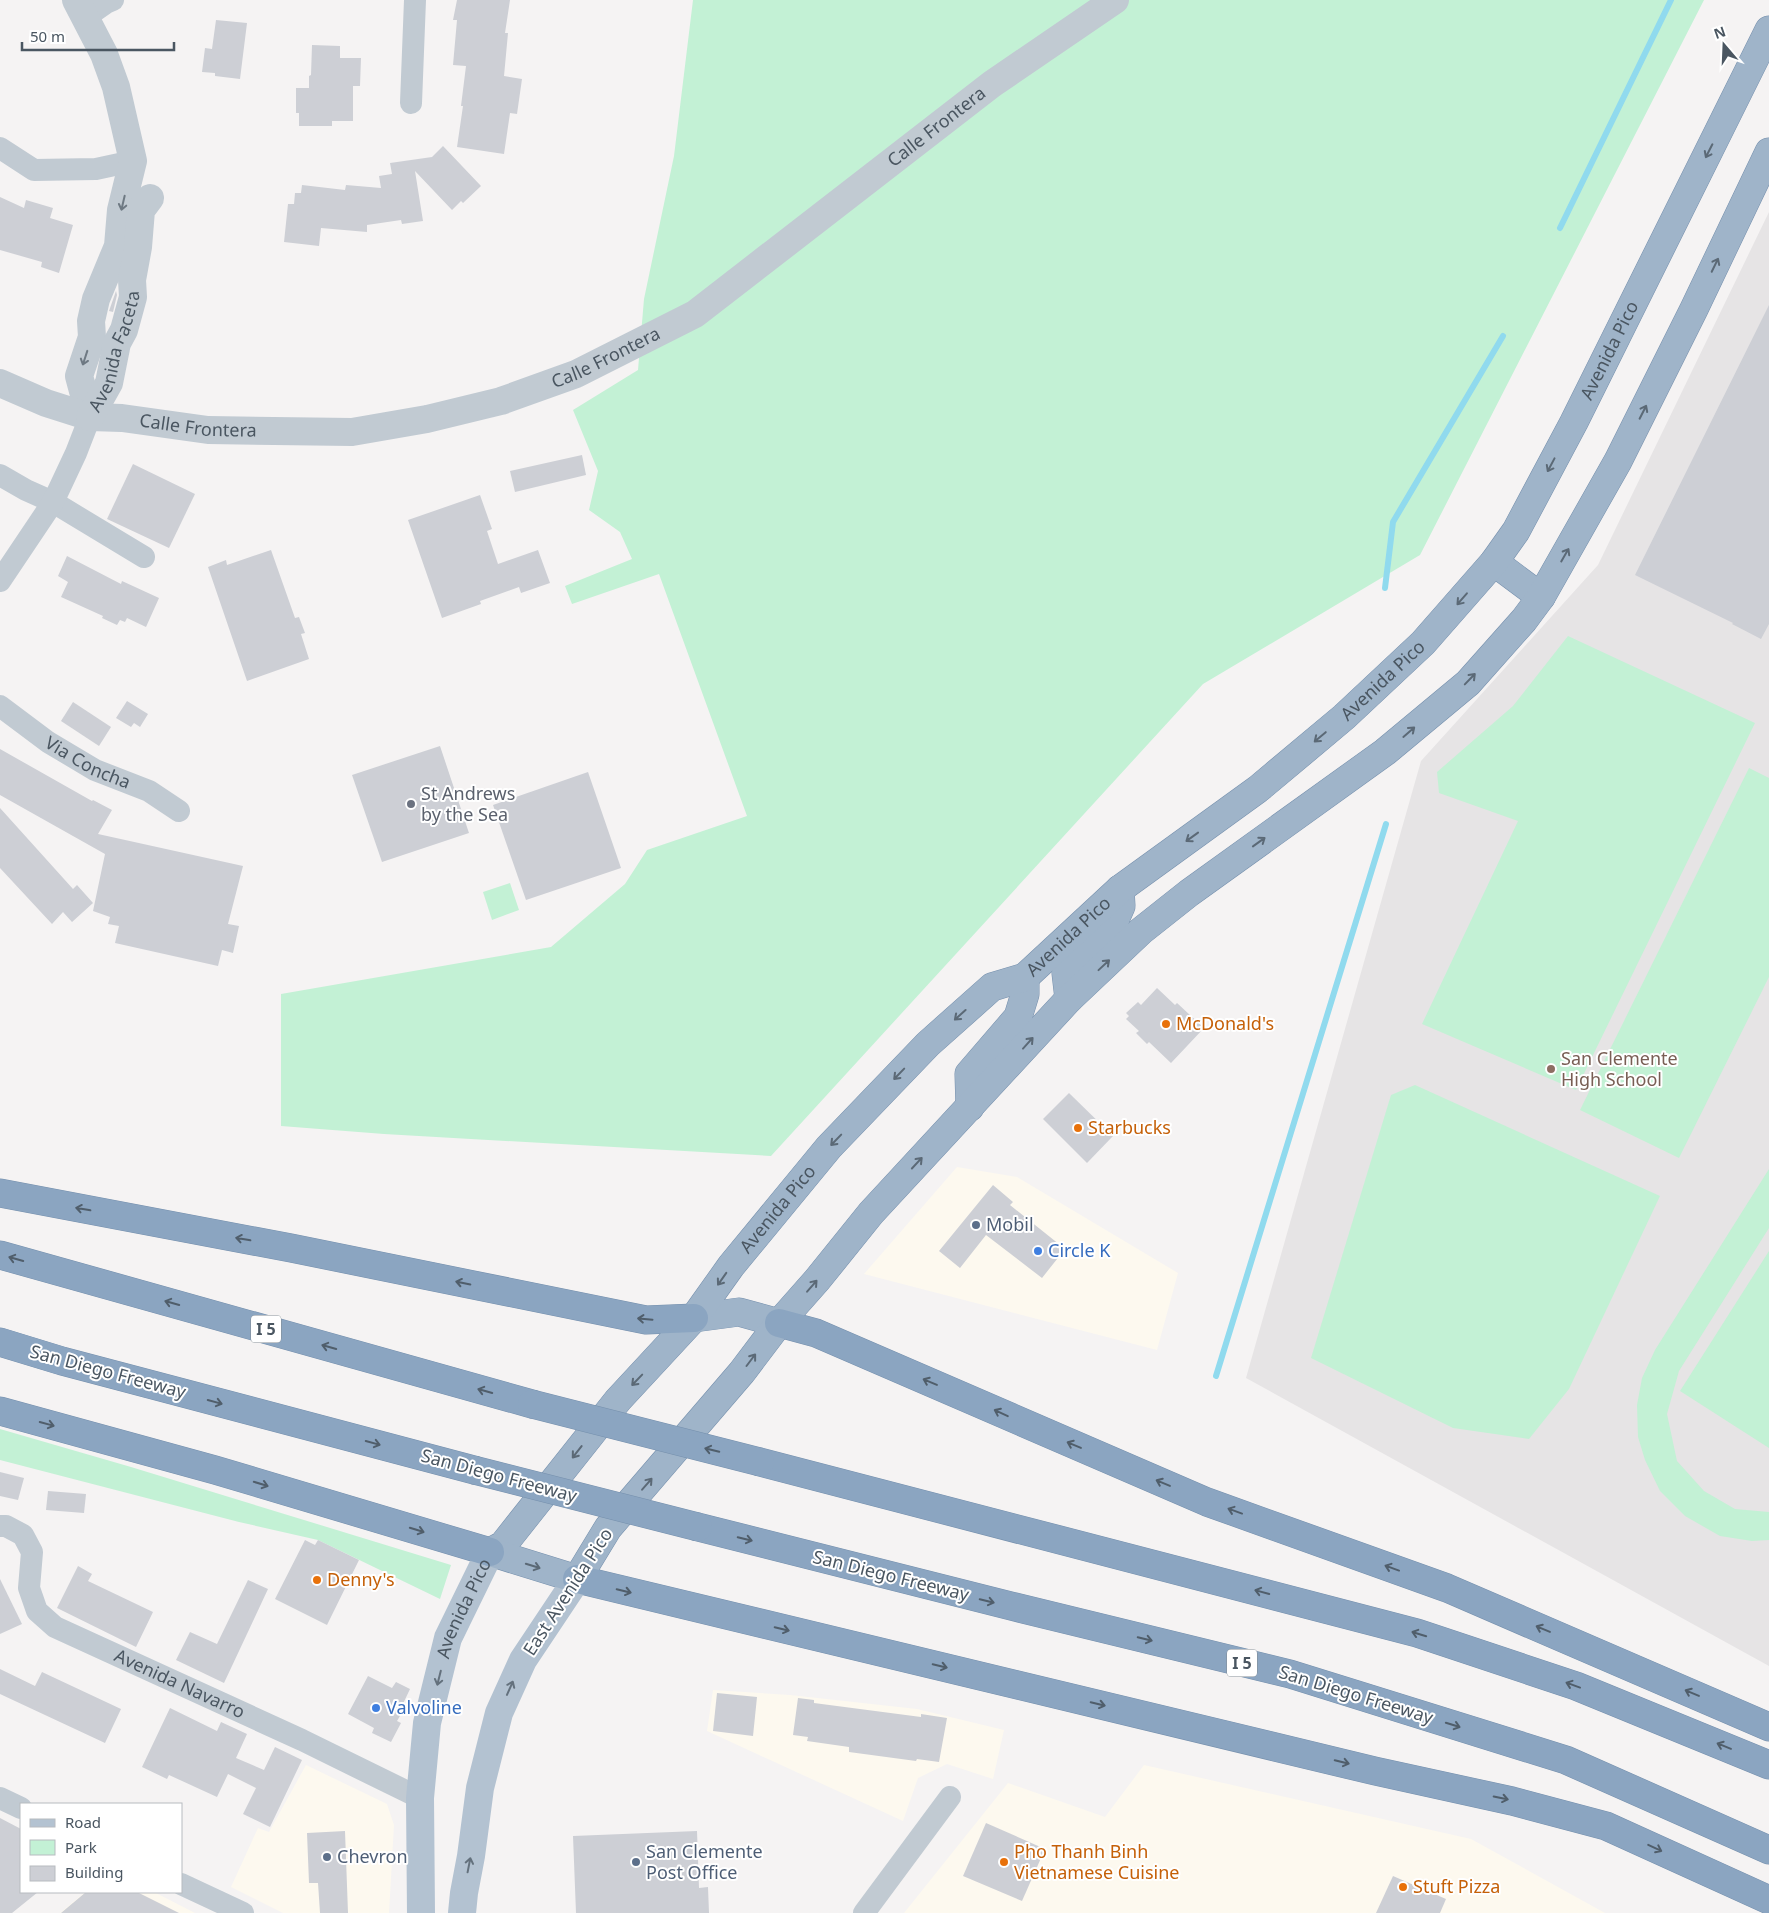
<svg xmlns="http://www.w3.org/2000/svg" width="1769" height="1913" font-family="'Noto Sans',sans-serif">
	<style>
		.commercial { fill: #fdf9ef }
		.education { fill: #e6e4e5 }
		.green { fill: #c3f1d5 }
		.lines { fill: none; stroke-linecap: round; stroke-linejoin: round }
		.stream { stroke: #90daee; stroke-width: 6 }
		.building { fill: #cdcfd5 }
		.trunk-casing { stroke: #7690ad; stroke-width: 29 }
		.motorway-casing { stroke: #7690ad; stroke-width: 29 }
		.minor { stroke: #c1cad2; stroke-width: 22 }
		.tertiary { stroke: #c1cad2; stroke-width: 28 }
		.primary { stroke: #b3c2d1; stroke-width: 28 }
		.trunk { stroke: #9fb4c9; stroke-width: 28 }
		.motorway { stroke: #8ba5c1; stroke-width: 28 }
		.motorway-bridge-casing { stroke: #7690ad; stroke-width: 29; stroke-linecap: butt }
		.motorway-bridge { stroke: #8ba5c1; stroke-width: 28 }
		.oneway { stroke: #5b6976 }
		.oneway2 { stroke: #6e7983 }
		.oneway3 { stroke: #505e6b }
		.oneway4 { stroke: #64717d }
		.worship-dot { fill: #6b7280; stroke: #fff; stroke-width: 2 }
		.food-dot { fill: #e8710a; stroke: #fff; stroke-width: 2 }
		.education-dot { fill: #8d6e63; stroke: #fff; stroke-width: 2 }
		.service-dot { fill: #5c6f8a; stroke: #fff; stroke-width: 2 }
		.shop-dot { fill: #3f7fe0; stroke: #fff; stroke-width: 2 }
		.labels { text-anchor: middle; stroke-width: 4; stroke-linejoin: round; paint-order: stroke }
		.shield { fill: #fff; stroke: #808990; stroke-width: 1 }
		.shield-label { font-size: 16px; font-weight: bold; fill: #4a5661 }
		.street-label { font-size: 18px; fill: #4a5661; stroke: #fff }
		.worship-label { font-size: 18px; fill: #5b616d; stroke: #fff; text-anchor: start }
		.food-label { font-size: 18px; fill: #c56008; stroke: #fff; text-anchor: start }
		.education-label { font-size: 18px; fill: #785e54; stroke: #fff; text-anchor: start }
		.service-label { font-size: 18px; fill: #4e5e75; stroke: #fff; text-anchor: start }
		.shop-label { font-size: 18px; fill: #366cbe; stroke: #fff; text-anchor: start }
	</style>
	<rect width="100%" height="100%" fill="#f5f3f3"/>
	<g class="commercial">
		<polygon points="957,1167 1017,1177 1178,1273 1157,1350 864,1274"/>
		<polygon points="713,1690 790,1695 917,1709 1004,1730 993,1779 947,1764 918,1778 903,1821 707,1731"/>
		<polygon points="306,1765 387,1804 394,1825 389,1913 283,1913 231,1887 258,1828 269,1832"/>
		<polygon points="1144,1765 1471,1839 1605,1913 904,1913 1008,1783 1105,1817"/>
		<polygon points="85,1892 154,1892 195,1913 60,1913"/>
	</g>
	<polygon class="education" points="1769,212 1769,1666 1246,1378 1421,761 1598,565"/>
	<g class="green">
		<polygon points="693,0 1704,0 1420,555 1203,684 771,1156 384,1134 281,1126 281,994 551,947 625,884 647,850 747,816 659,574 572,604 565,586 632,559 620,532 589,510 598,471 573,410 638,370 644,299 674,156"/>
		<polygon points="1568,636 1755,723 1576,1090 1422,1024 1518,821 1439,793 1437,772 1513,706"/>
		<polygon points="1749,768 1769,778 1769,977 1679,1158 1580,1110"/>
		<polygon points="510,883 519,910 492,920 483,892"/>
		<polygon points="1415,1085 1660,1196 1569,1389 1529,1439 1453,1428 1311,1358 1391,1095"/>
		<polygon points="1769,1169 1769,1228 1679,1371 1667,1414 1677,1461 1704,1491 1735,1509 1769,1512 1769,1540 1752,1541 1720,1536 1685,1516 1660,1491 1645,1460 1638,1437 1637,1405 1642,1378 1655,1350"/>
		<polygon points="1769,1251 1769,1448 1680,1391"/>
		<polygon points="0,1429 131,1467 451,1565 440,1599 318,1540 239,1522 0,1460"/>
	</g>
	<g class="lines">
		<g class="stream">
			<polyline points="1560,228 1671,0"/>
			<polyline points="1385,588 1393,522 1503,336"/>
			<polyline points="1216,1376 1386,824"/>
		</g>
	</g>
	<g class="building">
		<polygon points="457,0 510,0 505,33 508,33 504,76 522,79 517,114 510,113 504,154 457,147 463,106 461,106 466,66 453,65 457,20 453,20"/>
		<polygon points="216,20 247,23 240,79 215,76 215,73 202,72 205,48 212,49"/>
		<polygon points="312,45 340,46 340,58 361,58 360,86 353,86 353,121 332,121 332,126 299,126 299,113 296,113 296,88 309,88 309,76 311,75"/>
		<polygon points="443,146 481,186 463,203 461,201 452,210 415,171 423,221 402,224 401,220 367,225 367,232 321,228 319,246 284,242 288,204 294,204 295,193 301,193 302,185 345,190 346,185 381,188 379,176 392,174 390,163 432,157"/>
		<polygon points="0,197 24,208 26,200 53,208 50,218 73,225 59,273 41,267 42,262 0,250"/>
		<polygon points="116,291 117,295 113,312 109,311"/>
		<polygon points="1769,305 1769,624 1761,639 1732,624 1733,623 1635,575"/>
		<polygon points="582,455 586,475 515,492 510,471"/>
		<polygon points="133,464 195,494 169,548 107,519"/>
		<polygon points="480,495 492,529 487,531 498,564 538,550 550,583 521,593 519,587 480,601 481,604 442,618 408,520"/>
		<polygon points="271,550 295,618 299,617 305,633 301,634 309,659 247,681 208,567 226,560 227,565"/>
		<polygon points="67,556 121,584 122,581 159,598 146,627 127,618 125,622 120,620 117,625 102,618 103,616 61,597 68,582 58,576"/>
		<polygon points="127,701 148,714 140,727 134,723 131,727 116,718"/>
		<polygon points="73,702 111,727 99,746 61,721"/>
		<polygon points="440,746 469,833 382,862 352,775"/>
		<polygon points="0,749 92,801 93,800 112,810 98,834 243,866 228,924 239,926 233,953 222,950 218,966 115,943 119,926 108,924 110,917 93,911 105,854 0,795"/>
		<polygon points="588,772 621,868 526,900 493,805"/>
		<polygon points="0,808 73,889 77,885 93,903 72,922 63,912 52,924 0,868"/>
		<polygon points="1157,988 1175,1005 1177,1003 1204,1028 1171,1063 1149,1042 1147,1044 1136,1033 1139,1031 1126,1019 1129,1016 1126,1013 1138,1002 1141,1005"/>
		<polygon points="1069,1093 1113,1136 1087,1163 1043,1119"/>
		<polygon points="993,1185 1013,1202 1010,1205 1065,1249 1042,1278 986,1235 960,1268 939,1251"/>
		<polygon points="0,1472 24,1478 18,1500 0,1496"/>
		<polygon points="48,1491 86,1494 84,1513 46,1510"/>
		<polygon points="305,1540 315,1545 318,1540 359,1560 327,1625 275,1599"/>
		<polygon points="78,1566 92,1574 88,1581 153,1612 136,1647 57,1608"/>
		<polygon points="0,1579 22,1624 0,1634"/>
		<polygon points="248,1580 268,1589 224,1683 176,1660 190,1632 217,1644"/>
		<polygon points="0,1669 35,1686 42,1672 121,1709 105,1743 0,1694"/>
		<polygon points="368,1676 392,1688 396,1682 410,1689 401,1708 404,1709 397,1721 401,1723 391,1742 372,1733 374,1728 348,1714"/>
		<polygon points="717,1693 757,1697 753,1736 713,1731"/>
		<polygon points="798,1698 814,1700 814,1703 921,1717 921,1714 947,1718 939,1762 917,1759 916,1761 849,1752 849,1747 807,1741 808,1737 793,1735"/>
		<polygon points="170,1708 217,1731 221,1722 247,1734 236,1758 264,1770 275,1747 302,1760 270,1827 243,1814 256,1788 228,1774 217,1797 169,1775 167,1779 142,1767"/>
		<polygon points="0,1818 21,1829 21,1892 38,1892 12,1913 0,1913"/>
		<polygon points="986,1823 1045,1849 1022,1901 963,1876"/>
		<polygon points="345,1831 348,1913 320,1913 318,1883 309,1883 307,1833"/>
		<polygon points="697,1831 699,1888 708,1887 709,1913 576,1913 573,1836"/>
		<polygon points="1393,1876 1446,1899 1440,1913 1376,1913"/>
		<polygon points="86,1892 137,1892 179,1913 61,1913"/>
	</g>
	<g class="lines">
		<defs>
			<g id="trunk">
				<polyline points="1494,562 1541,597"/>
				<polyline points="1069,999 1066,973 1075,961 1109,933 1121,906 1120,889"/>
				<polyline points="970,1107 969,1074 1018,1017 1025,994 1025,977"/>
				<polyline points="694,1318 739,1312 779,1323"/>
				<path id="s6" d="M490 1552 503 1545 618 1400 694 1318 731 1266 829 1147 928 1044 992 987 1025 977 1120 889 1258 789 1344 717 1423 643 1494 562 1516 531 1574 422 1769 30"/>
				<polyline points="490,1552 577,1579 608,1528 742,1372 779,1323 817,1280 871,1213 1069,999 1141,931 1189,893 1385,752 1468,683 1524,620 1541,597 1618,461 1694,309 1769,152"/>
			</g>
			<g id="motorway">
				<polyline points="0,1193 291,1248 646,1320 694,1318"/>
				<polyline points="0,1255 532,1404"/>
				<polyline points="779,1323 816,1333 1207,1502 1447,1588 1769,1727"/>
				<polyline points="0,1342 62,1361 474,1470"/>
				<polyline points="0,1411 215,1470 490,1552"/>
				<polyline points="760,1462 1417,1633 1576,1686 1769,1765"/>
				<polyline points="698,1527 1011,1606 1290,1674 1566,1760 1769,1850"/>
				<polyline points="577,1579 1375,1771 1512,1801 1606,1826 1769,1900"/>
			</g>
		</defs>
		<use href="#trunk" class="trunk-casing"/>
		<use href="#motorway" class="motorway-casing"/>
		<g class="minor">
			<polyline points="86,17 106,3 113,0"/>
			<polyline points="411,103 415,0"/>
			<polyline points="0,148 34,170 96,169 133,161"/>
			<polyline points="0,475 26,490 53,502 144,557"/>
			<polyline points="0,581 53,502 76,453 90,417"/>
			<path id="s1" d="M0 706 48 742 95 770 149 791 179 811"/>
			<path id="s2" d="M0 1526H6L23 1535 32 1552 29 1588 37 1611 55 1627 302 1740 420 1798"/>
			<polyline points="0,1798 21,1808"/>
			<polyline points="181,1884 243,1913"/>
			<polyline points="864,1913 950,1797"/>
		</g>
		<g class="tertiary">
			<polyline points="76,0 104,54 116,87 133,161 121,210 118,246 96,299 91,321 92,337 79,376 90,417"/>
			<path id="s3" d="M0 383 46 403 90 417 122 418 208 430 352 432 427 419 501 401 576 374 695 314 992 84 1115 0"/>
			<path id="s4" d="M90 417 109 383 117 343 124 330 133 297 132 280 138 247 141 210 150 198"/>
		</g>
		<g class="primary">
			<path id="s5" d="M421 1913 420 1798 427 1723 448 1638 490 1552"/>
			<polyline points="462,1913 464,1893 471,1856 480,1788 499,1713 523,1660 577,1579"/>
		</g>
		<use href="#trunk" class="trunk"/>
		<use href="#motorway" class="motorway"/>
		<defs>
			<g id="motorway-bridge">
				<polyline points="532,1404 760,1462"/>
				<polyline points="474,1470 698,1527"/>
			</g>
		</defs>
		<use href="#motorway-bridge" class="motorway-bridge-casing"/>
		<use href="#motorway-bridge" class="motorway-bridge"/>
	</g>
	<defs><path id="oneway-shaft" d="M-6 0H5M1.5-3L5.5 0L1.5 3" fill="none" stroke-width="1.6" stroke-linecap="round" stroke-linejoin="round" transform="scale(1.25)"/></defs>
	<g class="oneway">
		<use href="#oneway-shaft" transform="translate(1709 151) rotate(117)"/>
		<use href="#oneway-shaft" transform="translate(1715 265) rotate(-64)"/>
		<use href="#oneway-shaft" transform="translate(1643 412) rotate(-63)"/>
		<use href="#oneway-shaft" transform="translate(1551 465) rotate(118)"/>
		<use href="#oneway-shaft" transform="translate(1565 555) rotate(-60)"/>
		<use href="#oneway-shaft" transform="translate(1462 599) rotate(131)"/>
		<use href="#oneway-shaft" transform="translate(1470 679) rotate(-46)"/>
		<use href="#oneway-shaft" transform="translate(1409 732) rotate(-41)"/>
		<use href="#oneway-shaft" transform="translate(1320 737) rotate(140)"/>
		<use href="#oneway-shaft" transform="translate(1192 837) rotate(144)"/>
		<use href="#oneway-shaft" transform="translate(1259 842) rotate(-36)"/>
		<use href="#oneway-shaft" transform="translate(1104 965) rotate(-43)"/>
		<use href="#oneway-shaft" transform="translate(960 1015) rotate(138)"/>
		<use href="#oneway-shaft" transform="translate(1028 1043) rotate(-48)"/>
		<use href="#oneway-shaft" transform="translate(899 1074) rotate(134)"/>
		<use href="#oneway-shaft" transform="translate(836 1140) rotate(134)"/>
		<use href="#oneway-shaft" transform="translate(917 1163) rotate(-47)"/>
		<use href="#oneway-shaft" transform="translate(722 1279) rotate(125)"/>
		<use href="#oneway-shaft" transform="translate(812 1286) rotate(-49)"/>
		<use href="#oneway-shaft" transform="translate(751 1360) rotate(-53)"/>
		<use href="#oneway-shaft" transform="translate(637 1380) rotate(134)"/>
		<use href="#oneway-shaft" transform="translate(577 1452) rotate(128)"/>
		<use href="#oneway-shaft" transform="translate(647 1484) rotate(-49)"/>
		<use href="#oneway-shaft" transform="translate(533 1566) rotate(17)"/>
	</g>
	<g class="oneway2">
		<use href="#oneway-shaft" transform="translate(123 203) rotate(103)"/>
		<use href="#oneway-shaft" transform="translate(85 358) rotate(108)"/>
	</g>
	<g class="oneway3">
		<use href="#oneway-shaft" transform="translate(83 1209) rotate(-170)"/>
		<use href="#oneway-shaft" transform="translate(243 1239) rotate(-170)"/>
		<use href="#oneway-shaft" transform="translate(16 1259) rotate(-164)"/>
		<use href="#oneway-shaft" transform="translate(463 1283) rotate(-168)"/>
		<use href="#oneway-shaft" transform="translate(172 1303) rotate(-164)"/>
		<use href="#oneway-shaft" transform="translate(645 1319) rotate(-175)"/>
		<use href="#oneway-shaft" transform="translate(329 1347) rotate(-164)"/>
		<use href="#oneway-shaft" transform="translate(930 1382) rotate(-157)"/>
		<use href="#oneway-shaft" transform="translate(485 1391) rotate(-164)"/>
		<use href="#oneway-shaft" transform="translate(215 1402) rotate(15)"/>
		<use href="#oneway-shaft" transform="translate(1001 1413) rotate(-155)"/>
		<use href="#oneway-shaft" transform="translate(47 1424) rotate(15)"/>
		<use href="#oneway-shaft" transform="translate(373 1443) rotate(15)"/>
		<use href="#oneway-shaft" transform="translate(1074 1445) rotate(-157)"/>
		<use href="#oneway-shaft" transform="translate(712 1450) rotate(-166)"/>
		<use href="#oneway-shaft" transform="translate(1163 1483) rotate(-157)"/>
		<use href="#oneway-shaft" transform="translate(261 1484) rotate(17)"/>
		<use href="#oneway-shaft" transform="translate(1235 1511) rotate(-160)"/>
		<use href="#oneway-shaft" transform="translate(417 1530) rotate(17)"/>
		<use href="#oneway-shaft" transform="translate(745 1539) rotate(14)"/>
		<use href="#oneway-shaft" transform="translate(1392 1568) rotate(-160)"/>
		<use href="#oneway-shaft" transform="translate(624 1591) rotate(13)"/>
		<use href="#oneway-shaft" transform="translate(1262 1592) rotate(-165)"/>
		<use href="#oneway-shaft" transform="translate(987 1601) rotate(14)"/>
		<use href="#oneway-shaft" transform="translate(782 1629) rotate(13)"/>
		<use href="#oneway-shaft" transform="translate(1543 1629) rotate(-157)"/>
		<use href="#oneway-shaft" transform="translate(1419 1634) rotate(-163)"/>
		<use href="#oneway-shaft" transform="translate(1145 1639) rotate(14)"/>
		<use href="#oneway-shaft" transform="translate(940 1666) rotate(13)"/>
		<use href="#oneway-shaft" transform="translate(1573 1685) rotate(-160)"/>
		<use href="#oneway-shaft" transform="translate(1692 1693) rotate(-157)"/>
		<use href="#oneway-shaft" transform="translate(1098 1704) rotate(13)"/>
		<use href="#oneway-shaft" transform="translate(1453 1725) rotate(17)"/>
		<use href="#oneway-shaft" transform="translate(1724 1746) rotate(-158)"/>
		<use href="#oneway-shaft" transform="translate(1342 1762) rotate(14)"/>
		<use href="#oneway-shaft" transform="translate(1501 1798) rotate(12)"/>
		<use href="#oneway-shaft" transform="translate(1655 1848) rotate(25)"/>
	</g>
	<g class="oneway4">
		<use href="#oneway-shaft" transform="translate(439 1678) rotate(104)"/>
		<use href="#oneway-shaft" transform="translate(510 1688) rotate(-66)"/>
		<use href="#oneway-shaft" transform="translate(469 1865) rotate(-79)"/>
	</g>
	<circle class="worship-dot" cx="411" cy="804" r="5"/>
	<g class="food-dot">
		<circle cx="1166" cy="1024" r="5"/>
		<circle cx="1078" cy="1128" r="5"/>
		<circle cx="317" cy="1580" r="5"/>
		<circle cx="1004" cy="1862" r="5"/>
		<circle cx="1403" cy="1887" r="5"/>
	</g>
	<circle class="education-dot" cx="1551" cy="1069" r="5"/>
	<g class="service-dot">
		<circle cx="976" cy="1225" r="5"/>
		<circle cx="327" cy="1857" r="5"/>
		<circle cx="636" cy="1862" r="5"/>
	</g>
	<g class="shop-dot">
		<circle cx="1038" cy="1251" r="5"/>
		<circle cx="376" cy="1708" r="5"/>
	</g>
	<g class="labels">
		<g class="shield">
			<rect x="251" y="1315.5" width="30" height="27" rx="4"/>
			<rect x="1227" y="1649.5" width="30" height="27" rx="4"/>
		</g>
		<g class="shield-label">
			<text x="266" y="1335">I 5</text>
			<text x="1242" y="1669">I 5</text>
		</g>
		<g class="street-label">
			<text dy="6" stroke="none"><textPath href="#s3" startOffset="1030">Calle Frontera</textPath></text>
			<text dy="6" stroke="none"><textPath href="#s4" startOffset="71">Avenida Faceta</textPath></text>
			<text dy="6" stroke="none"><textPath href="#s6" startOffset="1662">Avenida Pico</textPath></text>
			<text dy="6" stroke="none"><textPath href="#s3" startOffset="625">Calle Frontera</textPath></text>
			<text dy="6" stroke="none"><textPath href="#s3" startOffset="205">Calle Frontera</textPath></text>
			<text dy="6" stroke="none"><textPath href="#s6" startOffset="1258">Avenida Pico</textPath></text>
			<text dy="6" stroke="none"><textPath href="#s1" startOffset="105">Via Concha</textPath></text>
			<text dy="6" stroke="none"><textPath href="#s6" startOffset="852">Avenida Pico</textPath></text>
			<text dy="6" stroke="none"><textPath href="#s6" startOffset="449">Avenida Pico</textPath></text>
			<text transform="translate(108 1372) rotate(15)" y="6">San Diego Freeway</text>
			<text transform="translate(499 1476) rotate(15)" y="6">San Diego Freeway</text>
			<text transform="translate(891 1576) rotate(14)" y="6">San Diego Freeway</text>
			<text transform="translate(568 1592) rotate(-57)" y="6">East Avenida Pico</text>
			<text dy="6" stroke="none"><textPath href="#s5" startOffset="311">Avenida Pico</textPath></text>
			<text dy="6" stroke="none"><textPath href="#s2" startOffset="266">Avenida Navarro</textPath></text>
			<text transform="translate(1356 1695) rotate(17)" y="6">San Diego Freeway</text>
		</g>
		<g class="worship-label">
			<text x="421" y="800">St Andrews<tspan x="421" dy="21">by the Sea</tspan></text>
		</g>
		<g class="food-label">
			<text x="1176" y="1030">McDonald's</text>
			<text x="1088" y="1134">Starbucks</text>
			<text x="327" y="1586">Denny's</text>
			<text x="1014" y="1858">Pho Thanh Binh<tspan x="1014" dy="21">Vietnamese Cuisine</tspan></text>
			<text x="1413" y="1893">Stuft Pizza</text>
		</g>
		<g class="education-label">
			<text x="1561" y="1065">San Clemente<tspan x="1561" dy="21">High School</tspan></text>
		</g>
		<g class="service-label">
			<text x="986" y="1231">Mobil</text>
			<text x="646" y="1858">San Clemente<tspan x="646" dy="21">Post Office</tspan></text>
			<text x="337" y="1863">Chevron</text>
		</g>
		<g class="shop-label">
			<text x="1048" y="1257">Circle K</text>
			<text x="386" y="1714">Valvoline</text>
		</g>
	</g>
	<rect x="20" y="1803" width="162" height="90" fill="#ffffff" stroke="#b7bbc0"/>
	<rect x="30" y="1819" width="25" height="8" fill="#b3c2d1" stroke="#b7bbc0"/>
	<text x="65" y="1828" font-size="15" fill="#4a5661">Road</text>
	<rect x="30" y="1840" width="25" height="15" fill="#c3f1d5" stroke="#b7bbc0"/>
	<text x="65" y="1853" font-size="15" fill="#4a5661">Park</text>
	<rect x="30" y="1866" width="25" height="15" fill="#cdcfd5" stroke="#b7bbc0"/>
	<text x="65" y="1878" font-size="15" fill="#4a5661">Building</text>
	<g transform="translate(1724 45) rotate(341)" stroke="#ffffff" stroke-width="4" paint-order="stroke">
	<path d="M0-4L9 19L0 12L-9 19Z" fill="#4a5661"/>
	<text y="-8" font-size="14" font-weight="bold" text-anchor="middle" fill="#4a5661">N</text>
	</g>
	<path d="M22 42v8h152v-8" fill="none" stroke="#4a5661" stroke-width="2.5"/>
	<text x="30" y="42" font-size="15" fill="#4a5661" stroke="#ffffff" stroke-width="4" paint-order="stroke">50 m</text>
</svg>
